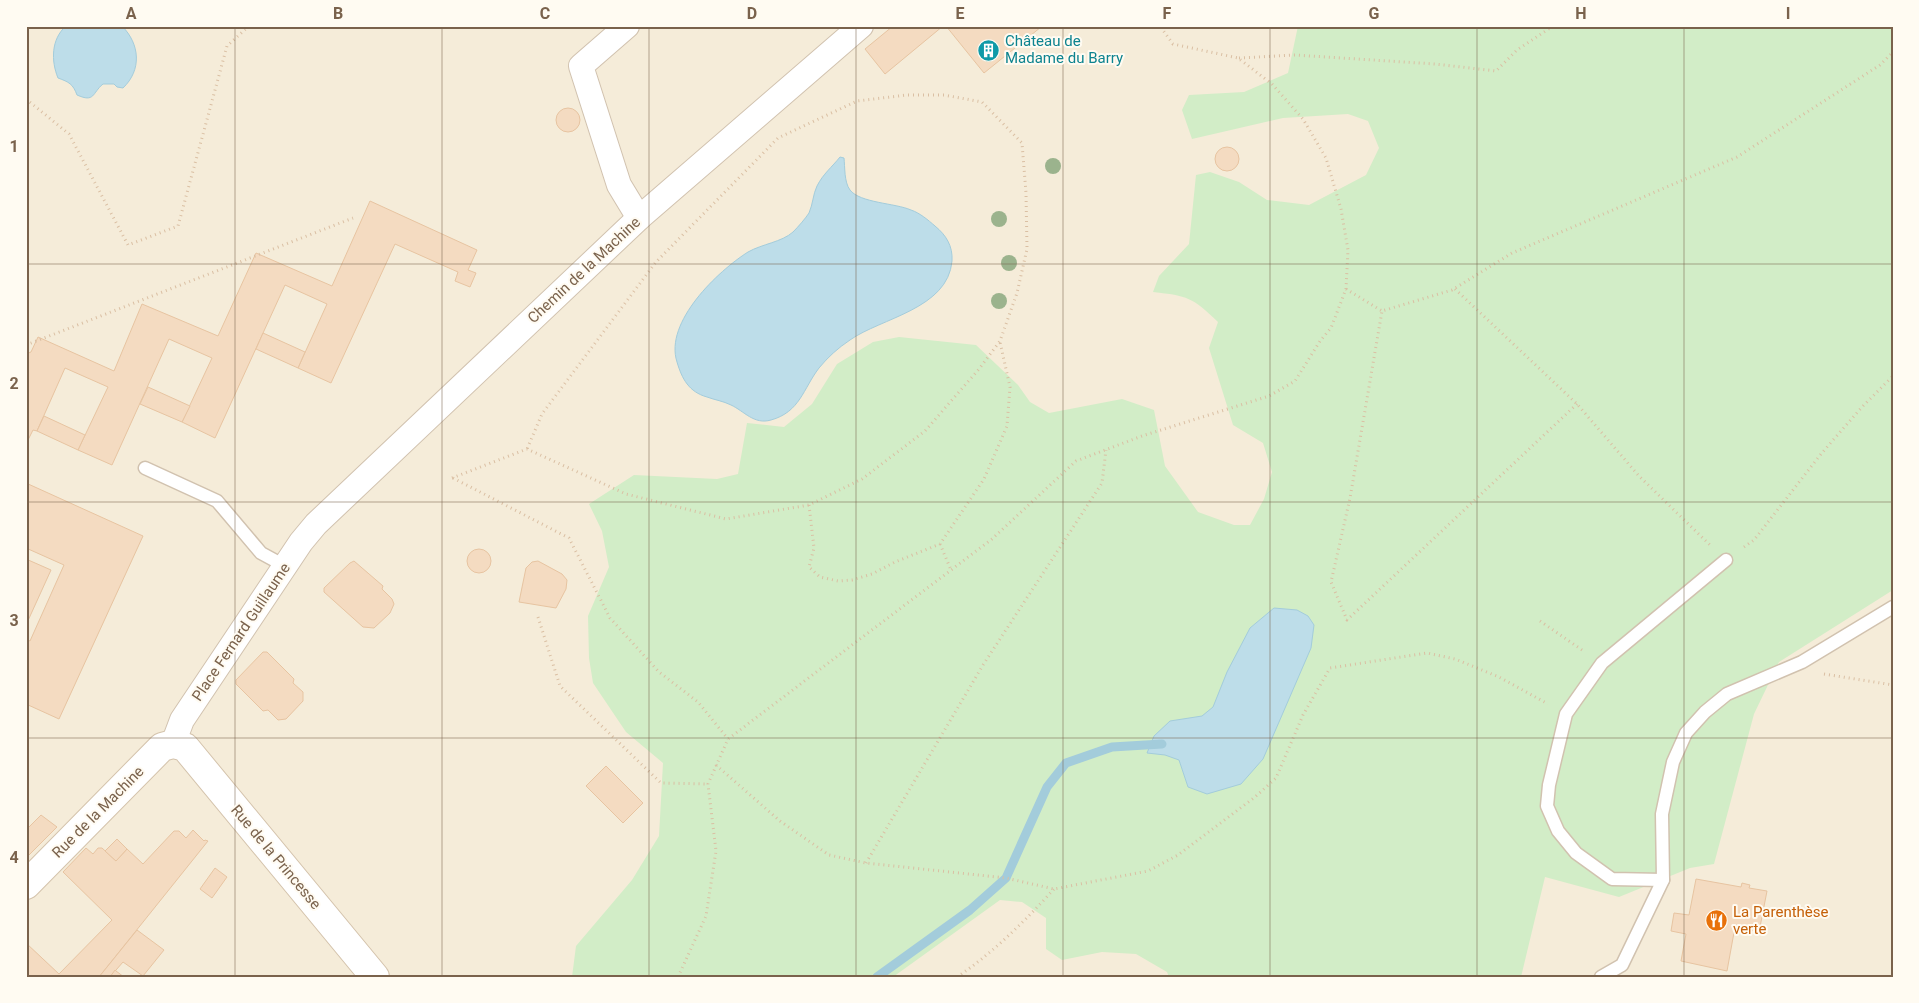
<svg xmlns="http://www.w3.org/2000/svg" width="1919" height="1003" font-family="Roboto,sans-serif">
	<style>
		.residential { fill: #f5ecd9 }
		.green { fill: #d2edc7 }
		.water { fill: #bddde9; stroke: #a3ccdb }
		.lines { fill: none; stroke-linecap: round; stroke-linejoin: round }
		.stream { stroke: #a3ccdb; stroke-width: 9 }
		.building { fill: #f4dbc1; stroke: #e7c4a1 }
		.lane-casing { stroke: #d1c2af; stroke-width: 15 }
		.street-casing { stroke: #d1c2af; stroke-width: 26 }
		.secondary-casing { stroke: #d4c3ac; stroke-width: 30 }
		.path { stroke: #dabfa3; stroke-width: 3; stroke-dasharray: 1 4; stroke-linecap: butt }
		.lane { stroke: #fff; stroke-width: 12 }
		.street { stroke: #fff; stroke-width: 24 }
		.secondary { stroke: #fff; stroke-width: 28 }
		.tree { fill: #9bb38d }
		.grid { fill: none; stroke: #7a624c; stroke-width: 1; stroke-opacity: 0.55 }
		.labels { text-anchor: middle; stroke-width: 4; stroke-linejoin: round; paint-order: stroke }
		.culture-label { font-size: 15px; fill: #0d838f; stroke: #fffbf2; text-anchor: start }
		.street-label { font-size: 15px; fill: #7a624c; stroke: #fffbf2 }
		.food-label { font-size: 15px; fill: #c56008; stroke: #fffbf2; text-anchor: start }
		.neatline { fill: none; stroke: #7a624c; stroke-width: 2 }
		.grid-label { font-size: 16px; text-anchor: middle; font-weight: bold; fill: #7a624c }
	</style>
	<rect width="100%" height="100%" fill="#fdf8eb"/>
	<rect class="residential" x="26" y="26" width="1867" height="951"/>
	<path class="green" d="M1298 26H1893V590L1779 662 1754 714 1714 864 1690 868 1619 897 1545 877 1521 977H1169L1167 972 1136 954 1102 952 1062 960 1046 949V918L1022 902 1000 900 893 977H671L667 975 665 977H572L576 946 632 880 659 836 663 763 626 732 593 683 589 658 588 616 609 567 602 531 589 504 634 475 717 479 738 474 747 423 784 427 812 404 837 364 873 342 899 337 976 345 1018 385 1030 402 1049 413 1122 399 1154 410 1165 466 1198 512 1234 525H1250L1264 499 1272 472 1263 443 1233 425 1209 348 1218 322C1192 297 1188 296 1153 292L1159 276 1189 244 1196 175 1210 172 1239 182 1267 200 1309 205 1366 175 1379 148 1368 121 1348 114 1283 118 1192 139 1182 110 1189 95 1244 92 1288 73Z"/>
	<g class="water">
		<path d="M66 26H122C140 44 142 70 123 88L117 87 114 84H103C92 93 95 103 77 95 73 84 69 82 58 78 51 61 51 39 66 26Z"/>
		<path d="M840 157 844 158C845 167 844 182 850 190 860 203 895 203 911 210 920 213 928 220 935 226 946 235 953 246 952 261 948 309 881 318 850 340 838 348 828 357 819 368 803 389 800 412 771 420 754 425 744 411 731 405 723 401 715 400 707 397 689 392 682 379 677 362 664 322 718 271 748 252 762 244 782 242 793 232 798 227 805 219 809 213 813 204 813 194 817 186 823 174 832 167 840 157Z"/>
		<polygon points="1274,608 1297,610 1308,616 1314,625 1311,648 1263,759 1241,784 1207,794 1188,787 1179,760 1165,755 1147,753 1154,736 1170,721 1202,716 1213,707 1227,672 1250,628"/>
	</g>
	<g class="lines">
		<polyline class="stream" points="877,977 970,910 1006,878 1047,787 1066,763 1112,747 1162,744"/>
	</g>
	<g class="building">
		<polygon points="893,26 943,26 885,74 865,49"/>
		<polygon points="946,26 1040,26 1041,27 984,73"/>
		<circle cx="568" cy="120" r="12"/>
		<circle cx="1227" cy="159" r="12"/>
		<polygon points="370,201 477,250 468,270 476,273 470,287 455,281 458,272 395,244 331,383 298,368 327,304 285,285 215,438 182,422 212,358 169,339 112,465 78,450 108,387 65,368 37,431 33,430 26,444 26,354 31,352 38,337 114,371 142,304 218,336 256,253 332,286"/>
		<polygon points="263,333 305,352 298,368 256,349"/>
		<polygon points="148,387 190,406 182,422 140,404"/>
		<polygon points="44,416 85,435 78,450 37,431"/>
		<polygon points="26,483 143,536 59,719 26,704 26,639 30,641 64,565 26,548"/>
		<circle cx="479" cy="561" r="12"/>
		<polygon points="26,559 51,570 26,625"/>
		<polygon points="354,561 383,586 382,589 392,599 394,604 390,613 374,628 363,627 324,592 324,588 350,563"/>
		<polygon points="538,561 562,574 567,580 566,589 556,608 519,602 526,568 532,562"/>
		<polygon points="263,652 267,652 294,679 293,683 303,692 303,701 286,719 278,720 268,710 263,711 236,684 236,680"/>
		<polygon points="606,766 643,803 623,823 586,786"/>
		<polygon points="41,815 57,827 26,858 26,830"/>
		<polygon points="193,830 204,841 205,840 208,841 99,977 26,977 26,943 59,974 112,920 63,872 86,848 93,854 98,848 102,848 116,861 127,849 143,864 174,831 179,831 186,838"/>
		<polygon points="117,839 127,849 116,861 105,851"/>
		<polygon points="215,868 227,877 212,898 200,889"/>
		<polygon points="1696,879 1741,887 1742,883 1750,885 1749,888 1767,891 1759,932 1735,927 1727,971 1681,961 1686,934 1671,931 1674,913 1689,915"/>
		<polygon points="137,930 164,950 143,976 123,962 110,977 99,977"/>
		<polygon points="115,970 116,971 124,977 110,977"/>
	</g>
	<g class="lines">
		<defs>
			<g id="lane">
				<polyline points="145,468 217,501 261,553 285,566"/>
				<polyline points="1663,880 1612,879 1576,853 1558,831 1547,806 1549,785 1566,714 1602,663 1726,560"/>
				<polyline points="1601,977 1622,965 1663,880 1662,814 1673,762 1686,733 1705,712 1727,694 1802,662 1893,607"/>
			</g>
			<g id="street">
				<polyline points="627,26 581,66 619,185 639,218"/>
				<polyline points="173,744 182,720 301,542 316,524 639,218 861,26"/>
			</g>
			<polyline id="secondary" points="26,885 162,747 173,744 185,747 375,977"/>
		</defs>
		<use href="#lane" class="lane-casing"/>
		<use href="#street" class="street-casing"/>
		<use href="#secondary" class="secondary-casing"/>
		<g class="path">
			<polyline points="1239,58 1295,55 1435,64 1496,71 1517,50 1553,26"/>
			<polyline points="26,99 69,134 128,245 178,226 227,46 249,26"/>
			<polyline points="1346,289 1382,311"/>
			<polyline points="1455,289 1577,404 1639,476 1710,545"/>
			<polyline points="26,345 353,218"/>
			<polyline points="1577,404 1347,620 1331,582 1350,498 1382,311 1452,290 1512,253 1737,157 1880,65 1893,52"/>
			<polyline points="452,478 527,449 626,494 726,519 809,505 862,479 925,431 979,369 1000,341 1017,293 1027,249 1026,193 1022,143 982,102 944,95 907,95 857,101 778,138 656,262 542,414 527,449"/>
			<polyline points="453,478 569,538 610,618 659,672 698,702 728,739"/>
			<polyline points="809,505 814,548 809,567 820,577 838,581 852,580 872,574 895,562 940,544 984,479 1007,426 1010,387 1000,342"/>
			<polyline points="940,544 951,570"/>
			<polyline points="1744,547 1754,540 1821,454 1862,407 1893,376"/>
			<polyline points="538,617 560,686 661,783 708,784"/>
			<polyline points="1540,621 1585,652"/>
			<polyline points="1824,674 1893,685"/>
			<polyline points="716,765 780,821 829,855 866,863 1006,878 1054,889 1148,871 1178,855 1255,797 1276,778 1303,715 1330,668 1427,653 1455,659 1499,677 1548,704"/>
			<polyline points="866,863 983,665 1102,483 1106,450"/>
			<polyline points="678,977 706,916 716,851 708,784 728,739 992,539 1076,461 1142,436 1269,396 1295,381 1320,341 1331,328 1346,289 1348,250 1341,209 1326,158 1303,119 1272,84 1238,58 1173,44 1160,26"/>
			<path d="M957 977C993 953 1025 921 1054 889"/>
		</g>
		<use href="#lane" class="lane"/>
		<use href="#street" class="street"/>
		<use href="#secondary" class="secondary"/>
	</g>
	<g class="tree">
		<circle cx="1053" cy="166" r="8"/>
		<circle cx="999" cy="219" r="8"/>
		<circle cx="1009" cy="263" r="8"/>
		<circle cx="999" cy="301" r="8"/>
	</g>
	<path class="grid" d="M235 26V977M442 26V977M649 26V977M856 26V977M1063 26V977M1270 26V977M1477 26V977M1684 26V977M26 264H1893M26 502H1893M26 738H1893"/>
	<defs>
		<symbol id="building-disc" viewBox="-11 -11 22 22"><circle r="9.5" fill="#0f9aa8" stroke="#fffbf2"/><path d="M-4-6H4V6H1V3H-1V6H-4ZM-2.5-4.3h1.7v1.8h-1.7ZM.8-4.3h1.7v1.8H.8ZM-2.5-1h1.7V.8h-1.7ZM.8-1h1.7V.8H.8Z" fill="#fff"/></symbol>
		<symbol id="restaurant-disc" viewBox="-11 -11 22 22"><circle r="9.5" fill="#e8710a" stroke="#fffbf2"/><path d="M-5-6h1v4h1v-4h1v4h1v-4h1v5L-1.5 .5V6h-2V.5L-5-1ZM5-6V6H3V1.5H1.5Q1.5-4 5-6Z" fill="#fff"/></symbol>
	</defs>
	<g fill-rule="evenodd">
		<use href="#building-disc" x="976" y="38" width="25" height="25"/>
		<use href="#restaurant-disc" x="1704" y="908" width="25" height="25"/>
	</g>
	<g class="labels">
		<g class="culture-label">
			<text x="1005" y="46">Château de<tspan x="1005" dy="17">Madame du Barry</tspan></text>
		</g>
		<g class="street-label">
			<text transform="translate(584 270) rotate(-43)" y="5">Chemin de la Machine</text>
			<text transform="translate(241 632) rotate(-56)" y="5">Place Fernard Guillaume</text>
			<text transform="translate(98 812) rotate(-45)" y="5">Rue de la Machine</text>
			<text transform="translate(276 857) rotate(50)" y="5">Rue de la Princesse</text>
		</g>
		<g class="food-label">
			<text x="1733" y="917">La Parenthèse<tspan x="1733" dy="17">verte</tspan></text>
		</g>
	</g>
	<rect width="1919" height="1003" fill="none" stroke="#fffbf2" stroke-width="55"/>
	<rect x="28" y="28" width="1864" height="948" class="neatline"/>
	<g class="grid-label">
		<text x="131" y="19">A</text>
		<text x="338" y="19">B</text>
		<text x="545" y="19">C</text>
		<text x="752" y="19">D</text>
		<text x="960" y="19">E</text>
		<text x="1167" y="19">F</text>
		<text x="1374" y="19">G</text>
		<text x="1581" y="19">H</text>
		<text x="1788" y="19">I</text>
		<text x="14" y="152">1</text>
		<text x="14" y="389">2</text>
		<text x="14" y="626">3</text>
		<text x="14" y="863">4</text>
	</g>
</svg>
